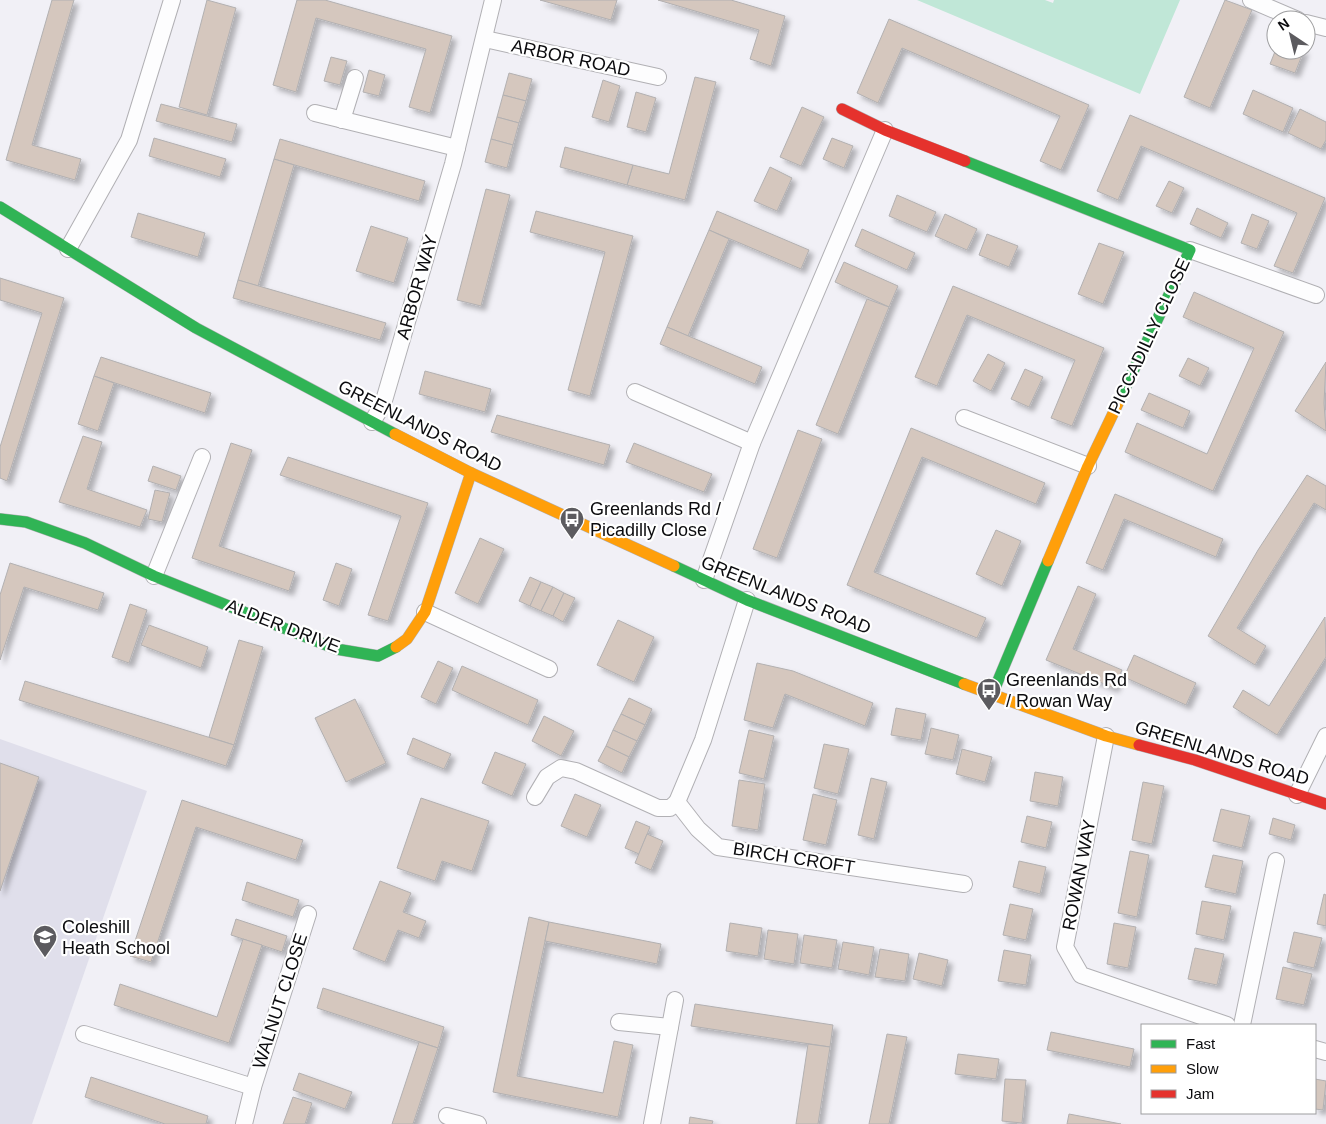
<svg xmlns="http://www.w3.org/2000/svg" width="1326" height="1124" font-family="Helvetica,sans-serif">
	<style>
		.built { fill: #e0dfeb }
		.green { fill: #c0e7d7 }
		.building { fill: #d5c7be; stroke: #b2b0b1; filter: url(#shadow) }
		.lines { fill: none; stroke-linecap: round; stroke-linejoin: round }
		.street-casing { stroke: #b1b0b4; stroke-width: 18 }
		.fast-casing { stroke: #b1b0b4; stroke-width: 12 }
		.slow-casing { stroke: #b1b0b4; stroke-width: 12 }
		.jam-casing { stroke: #b1b0b4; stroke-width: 12 }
		.street { stroke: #fdfdfe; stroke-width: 16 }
		.fast { stroke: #30b455; stroke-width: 11 }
		.slow { stroke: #ff9f0a; stroke-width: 11 }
		.jam { stroke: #e5322d; stroke-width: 11 }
		.labels { text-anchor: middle; stroke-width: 4.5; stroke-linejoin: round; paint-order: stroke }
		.street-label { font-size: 18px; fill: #0b0b0e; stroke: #fff }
		.poi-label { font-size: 18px; fill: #0b0b0e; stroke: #fff; text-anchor: start }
	</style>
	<defs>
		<filter id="shadow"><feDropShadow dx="4.5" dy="4.5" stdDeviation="2.5" flood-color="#0004"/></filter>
	</defs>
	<rect width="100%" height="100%" fill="#f1f0f6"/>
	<polygon class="built" points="0,739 147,791 32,1124 0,1124"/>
	<polygon class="green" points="917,0 1045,0 1053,3 1054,0 1180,0 1140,94"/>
	<g class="building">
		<polygon points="52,0 74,0 32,145 81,159 75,180 6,160"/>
		<polygon points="207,0 236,8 207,115 179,107"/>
		<polygon points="297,0 325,0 452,36 430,113 409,107 426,49 316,18 296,92 273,85"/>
		<polygon points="540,0 617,0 611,20"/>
		<polygon points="658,0 731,0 785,16 771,66 750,59 759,30"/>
		<polygon points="1225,0 1252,10 1210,108 1184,97"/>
		<polygon points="889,19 1089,105 1061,170 1040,161 1060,116 902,48 878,103 857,93"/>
		<polygon points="1276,49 1304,50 1295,73 1270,64"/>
		<polygon points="331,57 347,61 340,85 324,81"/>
		<polygon points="369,70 385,75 379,96 363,92"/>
		<polygon points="509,73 532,79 526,101 503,95"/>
		<polygon points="695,77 716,82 685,200 627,185 633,165 669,174"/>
		<polygon points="603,80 620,86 609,122 592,117"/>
		<polygon points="1253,90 1293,108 1283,132 1243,114"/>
		<polygon points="636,92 656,98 646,132 627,127"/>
		<polygon points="503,95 526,101 519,123 497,117"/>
		<polygon points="161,104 237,124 232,142 156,121"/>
		<polygon points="802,107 824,117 801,166 780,157"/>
		<polygon points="1300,109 1326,122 1326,140 1321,149 1288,133"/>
		<polygon points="1130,115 1325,198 1293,273 1274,266 1297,213 1141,146 1118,200 1097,191"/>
		<polygon points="497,117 519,123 513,145 491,139"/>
		<polygon points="154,138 226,159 220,177 149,156"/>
		<polygon points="832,138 853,146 844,168 823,159"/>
		<polygon points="280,139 425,181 419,201 274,159"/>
		<polygon points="491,139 513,145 507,168 485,162"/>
		<polygon points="565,147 633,165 627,185 560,167"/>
		<polygon points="274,159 294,165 258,286 238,280"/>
		<polygon points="770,167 792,178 777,211 754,201"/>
		<polygon points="1169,181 1184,188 1172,213 1156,206"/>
		<polygon points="486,189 510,195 481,306 457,300"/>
		<polygon points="897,195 936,212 927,232 889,216"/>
		<polygon points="1197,208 1228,223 1221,238 1190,224"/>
		<polygon points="536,211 633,236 590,396 568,390 605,252 530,232"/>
		<polygon points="717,211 809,250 801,269 709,230"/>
		<polygon points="138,213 205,233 198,257 131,237"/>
		<polygon points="945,214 977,229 967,250 935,236"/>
		<polygon points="1252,214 1269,221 1257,249 1241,243"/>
		<polygon points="371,226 408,238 394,283 356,271"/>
		<polygon points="862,229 915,253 907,270 855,246"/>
		<polygon points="709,230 729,239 688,336 667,327"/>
		<polygon points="987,234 1018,246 1009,267 979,255"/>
		<polygon points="1099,243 1124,252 1103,304 1078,294"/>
		<polygon points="844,262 898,286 889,307 835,282"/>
		<polygon points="0,278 64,298 7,481 0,478 0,447 42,313 0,300"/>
		<polygon points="238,280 386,323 380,340 233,298"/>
		<polygon points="953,286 1104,348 1072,426 1051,418 1075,360 967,315 937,386 915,377"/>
		<polygon points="1194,292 1284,332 1213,491 1125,452 1137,423 1207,454 1254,348 1183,317"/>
		<polygon points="867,299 889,307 838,434 816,425"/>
		<polygon points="667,327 762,367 755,384 660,344"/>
		<polygon points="988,354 1005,363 991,391 973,381"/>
		<polygon points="101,357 211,393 205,413 94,376"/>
		<polygon points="1188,358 1209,368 1200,386 1179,376"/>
		<polygon points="1326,362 1324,403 1326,431 1295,411"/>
		<polygon points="1025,369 1043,377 1029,407 1011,399"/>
		<polygon points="425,371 491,389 485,412 419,394"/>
		<polygon points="94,376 114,383 98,431 78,424"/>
		<polygon points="1149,393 1190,411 1183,428 1141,410"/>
		<polygon points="497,415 610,445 604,465 491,432"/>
		<polygon points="911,428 1045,483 1036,504 922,457 874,572 986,618 977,638 847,585"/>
		<polygon points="798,430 822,439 777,558 753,549"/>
		<polygon points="83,436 102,442 87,489 147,510 140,527 59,502"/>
		<polygon points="231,443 252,450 219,546 295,572 289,591 192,558"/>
		<polygon points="634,443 712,474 704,492 626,462"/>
		<polygon points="288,457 428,503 388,621 368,615 401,516 280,475"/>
		<polygon points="153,466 181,476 176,490 148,481"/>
		<polygon points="1307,475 1326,486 1326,510 1314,503 1237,628 1266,646 1255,665 1208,636 1258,550"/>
		<polygon points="155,490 170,493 162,522 148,519"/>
		<polygon points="1115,494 1223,539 1216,557 1124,519 1103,570 1086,563"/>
		<polygon points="996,530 1021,541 1002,586 976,574"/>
		<polygon points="480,538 504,549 478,604 455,593"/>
		<polygon points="10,563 104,593 98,610 24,587 0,660 0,595"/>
		<polygon points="336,563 352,569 339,606 323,600"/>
		<polygon points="530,577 541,582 530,606 519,601"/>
		<polygon points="541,582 553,587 541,611 530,606"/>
		<polygon points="1078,586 1096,594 1073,649 1122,670 1114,688 1046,660"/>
		<polygon points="553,587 564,593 553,616 541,611"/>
		<polygon points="564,593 575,598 563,622 553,616"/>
		<polygon points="130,604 147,610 129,663 112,657"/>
		<polygon points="1325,617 1326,657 1277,735 1233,707 1243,690 1269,706"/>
		<polygon points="618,620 654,637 634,682 597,665"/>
		<polygon points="149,625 208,647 201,668 141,645"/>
		<polygon points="239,640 263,647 234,745 209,737"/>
		<polygon points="1134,655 1196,683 1186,705 1124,677"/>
		<polygon points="438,661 453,668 436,704 421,697"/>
		<polygon points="757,663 793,671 873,703 865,726 785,694 773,728 744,720"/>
		<polygon points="462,666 538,700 528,725 452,690"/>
		<polygon points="25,681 234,745 226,766 19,700"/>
		<polygon points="629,698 652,709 645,725 621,714"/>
		<polygon points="355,699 386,763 346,782 315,718"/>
		<polygon points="896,708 926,714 921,740 891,735"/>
		<polygon points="621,714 645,725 637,741 613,730"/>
		<polygon points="544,716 574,731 561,756 532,741"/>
		<polygon points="931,728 959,735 953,760 925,754"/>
		<polygon points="613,730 637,741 629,757 606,746"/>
		<polygon points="749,730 774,736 764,779 739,773"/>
		<polygon points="413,738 451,754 444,769 407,754"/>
		<polygon points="824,744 849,749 838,794 814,788"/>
		<polygon points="606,746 629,757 622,773 598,761"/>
		<polygon points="962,749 992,757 985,782 956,774"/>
		<polygon points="495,752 526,764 512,796 482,783"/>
		<polygon points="0,763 39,777 0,891"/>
		<polygon points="1035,772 1063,777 1058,806 1030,801"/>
		<polygon points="871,778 887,782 874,839 858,835"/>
		<polygon points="739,780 765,784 758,830 732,826"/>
		<polygon points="1143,782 1164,786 1152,844 1132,840"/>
		<polygon points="575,794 601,805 587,837 561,826"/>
		<polygon points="813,794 837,800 826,845 803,840"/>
		<polygon points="421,798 489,821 472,871 442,861 435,881 397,868"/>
		<polygon points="182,800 303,840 296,860 196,827 151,962 130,956"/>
		<polygon points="1221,809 1250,816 1242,848 1213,841"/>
		<polygon points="1027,816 1052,822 1046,848 1021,842"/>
		<polygon points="1273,818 1295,825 1291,840 1269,834"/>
		<polygon points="636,821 650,827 639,854 625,848"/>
		<polygon points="647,834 663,841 651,870 635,863"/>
		<polygon points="1130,851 1149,855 1137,917 1118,913"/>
		<polygon points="1213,855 1243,861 1236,894 1205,887"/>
		<polygon points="1019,861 1046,867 1040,894 1013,887"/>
		<polygon points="380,881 411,893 403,912 426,921 419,938 398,930 385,962 353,949"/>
		<polygon points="247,882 299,900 293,917 242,900"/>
		<polygon points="1324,894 1326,895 1326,926 1317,924"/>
		<polygon points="1202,901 1231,906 1224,940 1196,934"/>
		<polygon points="1010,904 1033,909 1026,940 1003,935"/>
		<polygon points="529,917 549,922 517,1076 603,1093 614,1041 633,1045 618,1117 493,1092"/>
		<polygon points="236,919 287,936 282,952 231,935"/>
		<polygon points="549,922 661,944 657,964 545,941"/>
		<polygon points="730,923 762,928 758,956 726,951"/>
		<polygon points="1114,923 1136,927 1128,968 1107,964"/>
		<polygon points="768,930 798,934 794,964 764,959"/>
		<polygon points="1294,932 1322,938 1314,968 1287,962"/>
		<polygon points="804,935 837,940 832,968 800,963"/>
		<polygon points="243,939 262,945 229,1043 114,1005 120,984 217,1017"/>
		<polygon points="843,942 874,947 869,975 838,969"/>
		<polygon points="1195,948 1224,954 1217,985 1188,979"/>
		<polygon points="880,949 909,954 905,981 875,977"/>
		<polygon points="1004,950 1031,955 1026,985 998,981"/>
		<polygon points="919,953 948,960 942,986 913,979"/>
		<polygon points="1283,967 1312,974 1304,1005 1276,999"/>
		<polygon points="323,988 444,1027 438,1048 317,1008"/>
		<polygon points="695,1004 833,1025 830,1047 691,1026"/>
		<polygon points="1051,1032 1134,1049 1130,1067 1047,1050"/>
		<polygon points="887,1034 907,1037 889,1124 869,1124"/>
		<polygon points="419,1042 438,1048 413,1124 392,1124"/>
		<polygon points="808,1044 830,1047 818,1124 796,1124"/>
		<polygon points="958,1054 999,1059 996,1079 955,1074"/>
		<polygon points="299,1073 352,1092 345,1109 293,1090"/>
		<polygon points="91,1077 208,1116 206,1124 165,1124 85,1097"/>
		<polygon points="1005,1079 1026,1080 1022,1123 1002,1121"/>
		<polygon points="1315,1079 1326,1081 1323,1110 1315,1109"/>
		<polygon points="293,1097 312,1103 305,1124 283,1124"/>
		<polygon points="1069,1114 1121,1124 1067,1124"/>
		<polygon points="690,1117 713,1121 712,1124 689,1124"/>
	</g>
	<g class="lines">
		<defs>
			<g id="street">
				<polyline points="1251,0 1298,20"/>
				<polyline points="1306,23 1326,28"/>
				<polyline points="485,39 658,77"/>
				<polyline points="315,113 457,148"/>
				<polyline points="342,120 355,78"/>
				<polyline points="68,249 129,140 172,0"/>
				<polyline points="1190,250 1316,295"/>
				<polyline points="635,392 752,443"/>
				<polyline points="964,418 1088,466"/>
				<polyline points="372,422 383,404 453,164 493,0"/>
				<polyline points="154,576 202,457"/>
				<polyline points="704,580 752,443 885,130"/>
				<polyline points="747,600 703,740 677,802 698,829 718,847 964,884"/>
				<polyline points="425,612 549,669"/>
				<polyline points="1106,736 1065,947 1081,975 1227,1025"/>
				<polyline points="1297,795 1326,736"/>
				<polyline points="535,797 547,777 561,768 576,771 658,808 670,808 677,802"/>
				<polyline points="619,1022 670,1027"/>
				<polyline points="1242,1025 1276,861"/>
				<polyline points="84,1034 253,1087"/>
				<polyline points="1315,1049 1326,1052"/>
				<polyline points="447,1116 478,1124"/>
				<polyline points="244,1124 253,1087 308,914"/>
				<polyline points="652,1124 675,1000"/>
			</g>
			<g id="fast">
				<polyline points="965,161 1190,250 1120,399"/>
				<polyline points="0,207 196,328 395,434"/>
				<polyline points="0,519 26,522 85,543 154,576 336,649 378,656 396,647"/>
				<polyline points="674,566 747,600 964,684"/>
				<polyline points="992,695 1048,561"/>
			</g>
			<g id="slow">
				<polyline points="395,434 471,473 674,566"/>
				<polyline points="1048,561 1088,466 1120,399"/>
				<polyline points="396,647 407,639 425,612 471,473"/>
				<polyline points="964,684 1106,736 1139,745"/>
			</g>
			<g id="jam">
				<polyline points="842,109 885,130 965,161"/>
				<polyline points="1139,745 1195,760 1326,804"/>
			</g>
		</defs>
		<use href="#street" class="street-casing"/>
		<use href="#fast" class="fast-casing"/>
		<use href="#slow" class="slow-casing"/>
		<use href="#jam" class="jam-casing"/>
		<use href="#street" class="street"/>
		<use href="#fast" class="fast"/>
		<use href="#slow" class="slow"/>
		<use href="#jam" class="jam"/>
	</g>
	<defs>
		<symbol id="bus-pin" viewBox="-11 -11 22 30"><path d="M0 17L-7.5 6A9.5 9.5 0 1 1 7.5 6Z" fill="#5c5b5f" stroke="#fff"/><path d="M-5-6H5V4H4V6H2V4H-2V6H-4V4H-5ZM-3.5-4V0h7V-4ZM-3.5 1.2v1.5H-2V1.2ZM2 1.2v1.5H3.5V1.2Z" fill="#fff"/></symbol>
		<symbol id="school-pin" viewBox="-11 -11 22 30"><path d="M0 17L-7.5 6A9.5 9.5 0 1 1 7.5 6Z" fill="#5c5b5f" stroke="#fff"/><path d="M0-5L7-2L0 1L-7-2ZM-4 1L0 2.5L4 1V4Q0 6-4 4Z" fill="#fff"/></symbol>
	</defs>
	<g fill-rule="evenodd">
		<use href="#bus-pin" x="558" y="505" width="28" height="38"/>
		<use href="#bus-pin" x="975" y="676" width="28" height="38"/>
		<use href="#school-pin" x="31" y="923" width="28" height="38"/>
	</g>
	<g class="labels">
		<g class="street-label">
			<text transform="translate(571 58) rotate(12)" y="6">ARBOR ROAD</text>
			<text transform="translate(417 287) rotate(-74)" y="6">ARBOR WAY</text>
			<text transform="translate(1149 336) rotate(-65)" y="6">PICCADILLY CLOSE</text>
			<text transform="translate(420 426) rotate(27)" y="6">GREENLANDS ROAD</text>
			<text transform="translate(786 595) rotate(22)" y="6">GREENLANDS ROAD</text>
			<text transform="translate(283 626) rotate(21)" y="6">ALDER DRIVE</text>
			<text transform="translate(1222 753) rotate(17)" y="6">GREENLANDS ROAD</text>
			<text transform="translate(794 858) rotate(9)" y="6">BIRCH CROFT</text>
			<text transform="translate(1079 875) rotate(-79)" y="6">ROWAN WAY</text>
			<text transform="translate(280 1001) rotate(-72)" y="6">WALNUT CLOSE</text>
		</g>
		<g class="poi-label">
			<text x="590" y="515">Greenlands Rd /<tspan x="590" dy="21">Picadilly Close</tspan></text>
			<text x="1006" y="686">Greenlands Rd<tspan x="1006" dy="21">/ Rowan Way</tspan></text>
			<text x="62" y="933">Coleshill<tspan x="62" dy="21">Heath School</tspan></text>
		</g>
	</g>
	<rect x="1141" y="1024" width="175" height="90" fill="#ffffff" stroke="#9d9d9f"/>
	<rect x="1151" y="1040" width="25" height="8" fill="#30b455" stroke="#9d9d9f"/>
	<text x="1186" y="1049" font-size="15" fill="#0b0b0e">Fast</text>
	<rect x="1151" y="1065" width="25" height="8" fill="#ff9f0a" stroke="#9d9d9f"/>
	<text x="1186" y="1074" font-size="15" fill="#0b0b0e">Slow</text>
	<rect x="1151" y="1090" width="25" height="8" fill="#e5322d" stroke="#9d9d9f"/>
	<text x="1186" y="1099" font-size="15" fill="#0b0b0e">Jam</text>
	<g transform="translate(1291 35) rotate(325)"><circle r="24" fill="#ffffff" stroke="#9d9d9f"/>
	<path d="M0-4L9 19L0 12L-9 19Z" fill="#5c5b5f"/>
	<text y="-8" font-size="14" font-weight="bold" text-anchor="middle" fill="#0b0b0e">N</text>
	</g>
</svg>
